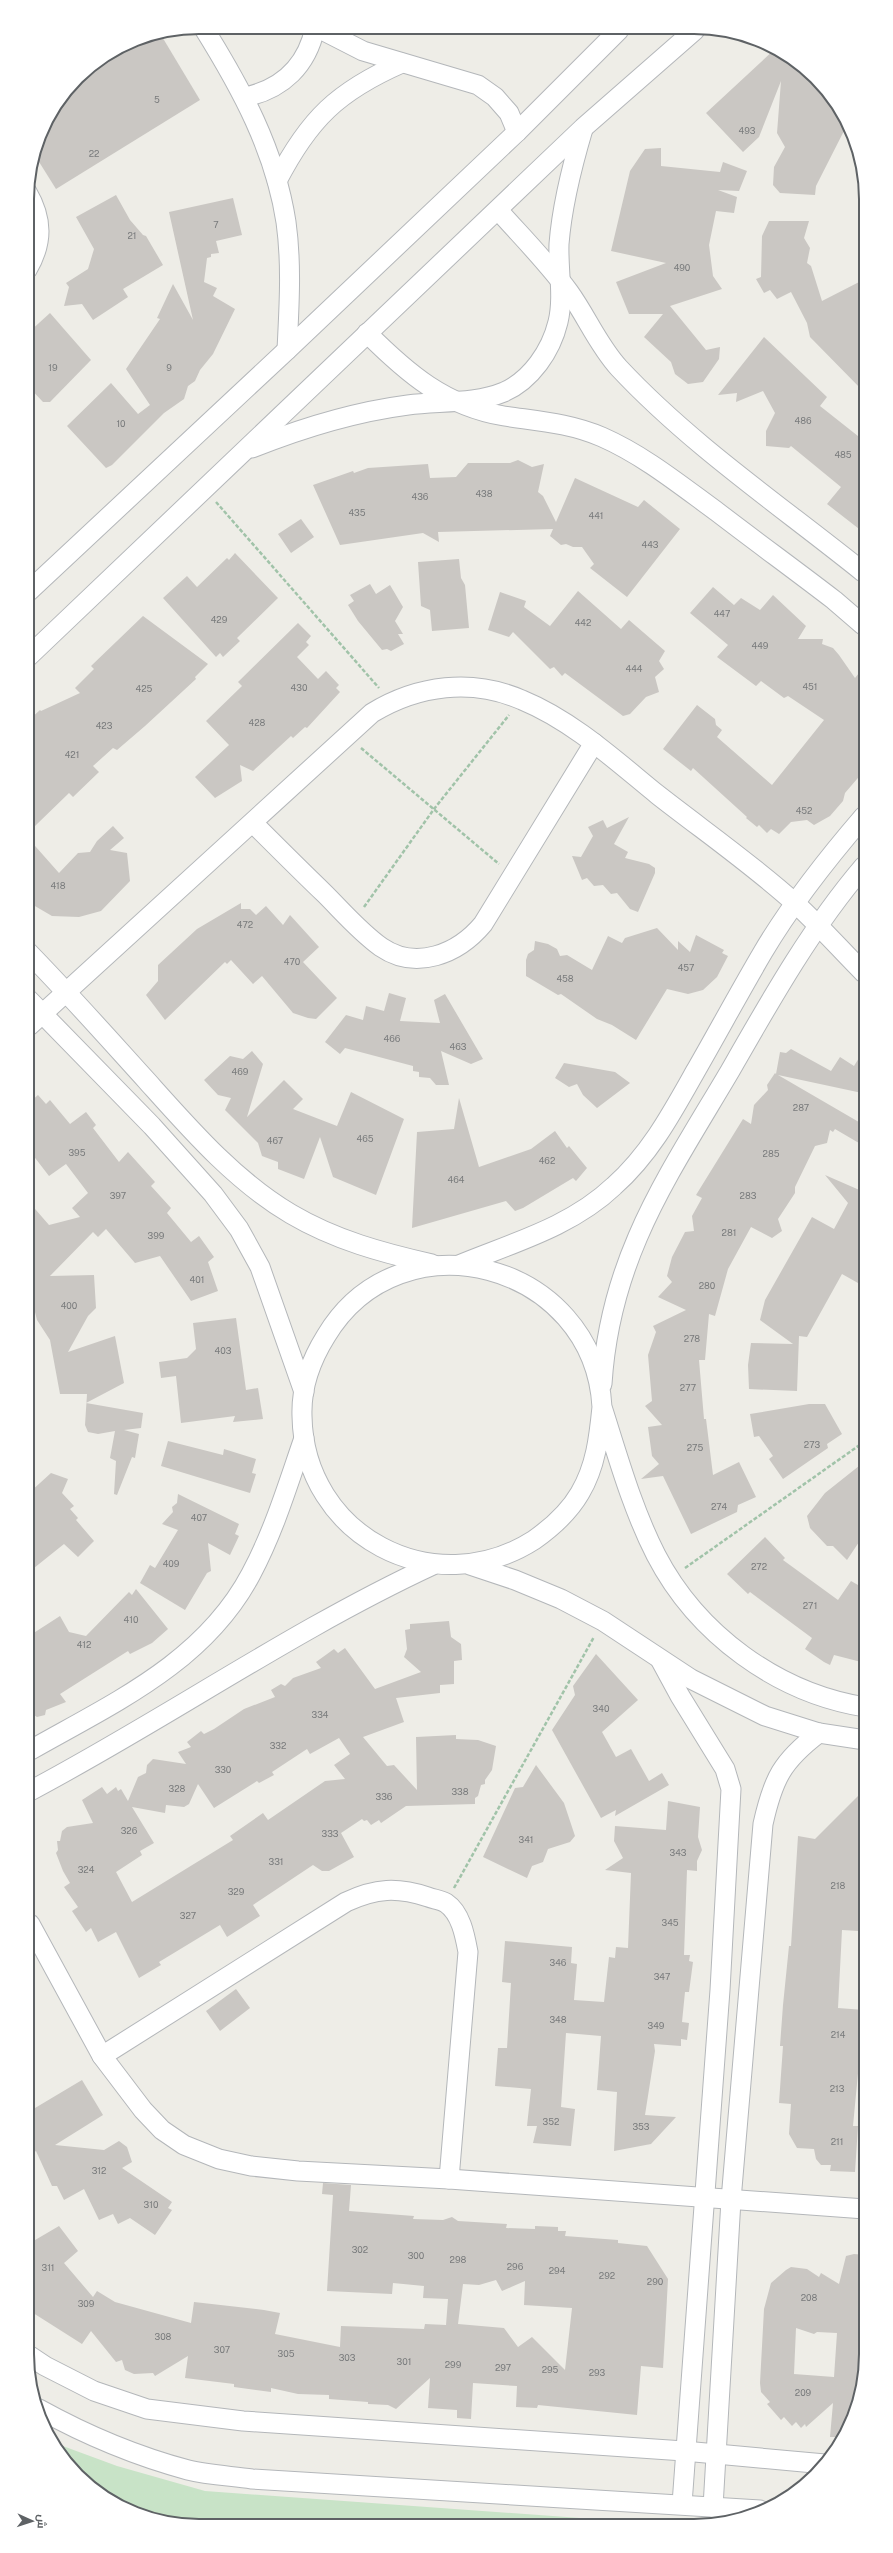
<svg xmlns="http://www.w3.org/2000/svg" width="893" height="2553" font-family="'Public Sans',Cairo,sans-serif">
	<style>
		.green { fill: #c8e3c7 }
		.building { fill: #cac7c3; fill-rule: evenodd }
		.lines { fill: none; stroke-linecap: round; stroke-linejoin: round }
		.minor-casing { stroke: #b4b7ba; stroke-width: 21 }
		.path { stroke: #a1c3a9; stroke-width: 2.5; stroke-dasharray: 4 2; stroke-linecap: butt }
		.minor { stroke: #fff; stroke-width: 19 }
		.labels { text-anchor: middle; stroke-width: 3.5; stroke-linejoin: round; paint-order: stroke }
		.number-label { font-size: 9px; fill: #797b7c }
		.rim { fill: none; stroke: #5e6265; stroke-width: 2 }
	</style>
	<rect width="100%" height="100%" fill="#eeede7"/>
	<polygon class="green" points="52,2442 117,2466 205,2491 649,2523 166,2523 123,2508 78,2476"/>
	<g class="building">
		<polygon points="161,35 200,100 56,189 36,157 45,123 86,70 133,40"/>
		<polygon points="776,48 803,68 829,96 848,123 816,186 815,195 780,193 773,185 774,167 785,147 777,133 781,81 759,137 743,152 706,113"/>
		<polygon points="661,148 661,166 720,172 723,162 747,171 739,191 718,190 737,197 734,213 716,211 709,245 713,276 722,289 670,306 706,350 720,347 719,359 703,382 688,384 675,374 671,362 644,337 663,314 629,314 616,282 666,263 611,251 630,171 645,149"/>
		<polygon points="116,195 130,220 143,235 146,236 163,265 123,289 128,297 93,320 82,304 64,306 69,287 66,283 88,269 94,249 76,217"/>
		<polygon points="233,198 242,235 216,241 219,253 211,254 211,257 207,258 204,282 217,288 213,296 235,309 213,354 200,370 195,381 188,386 184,399 164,413 112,465 106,468 67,426 111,383 138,414 150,405 126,369 160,319 157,318 173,284 193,320 169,212"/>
		<polygon points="769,221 809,221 804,238 810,248 807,263 811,266 822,301 863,280 863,391 810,337 807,323 791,292 777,299 770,290 764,293 756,279 761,277 762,236"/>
		<polygon points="50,313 91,360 50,402 43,402 28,386 28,333"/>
		<polygon points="764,337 827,397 820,406 863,440 863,532 827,504 841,487 791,446 789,448 766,446 766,431 775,413 763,391 736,402 737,393 718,395"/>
		<polygon points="518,460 532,467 544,464 538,492 543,496 556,522 575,478 638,507 644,500 680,529 627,597 590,568 594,564 582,547 573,547 566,544 561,545 550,536 553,529 438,532 439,542 423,533 340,545 313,485 353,471 354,473 368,468 428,464 430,478 456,477 468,463 510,463"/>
		<polygon points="301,519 314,537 291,553 278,534"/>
		<polygon points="235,553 278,598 237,638 240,641 223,657 220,653 216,657 163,598 187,576 197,587 227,558 229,560"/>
		<polygon points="459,559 461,578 465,585 469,628 432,631 430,610 421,606 418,562"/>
		<polygon points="370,584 376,594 390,585 403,607 395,621 403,634 398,634 404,644 391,651 387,649 382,650 358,621 348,605 354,601 350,595"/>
		<polygon points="713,587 734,605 741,598 760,610 773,595 806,626 798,639 823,639 822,644 833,648 839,655 855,678 863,668 863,772 845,793 843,801 830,816 814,825 807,820 791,822 779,834 771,829 767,833 759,825 757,827 746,818 747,817 693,768 691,771 663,749 697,705 715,719 716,725 722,730 717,737 772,785 824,720 788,696 784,698 761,681 756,686 717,657 728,645 690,613"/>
		<polygon points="578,591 621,629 629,620 665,651 659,661 664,669 655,677 659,692 646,697 630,714 623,716 565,673 562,676 554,667 550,669 513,632 509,637 488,630 500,592 526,601 524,607 550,626"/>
		<polygon points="143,616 208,664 195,677 196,679 145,726 117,750 113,748 93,766 99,772 73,797 69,793 35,826 28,819 28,721 40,710 41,711 80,693 75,688 94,669 91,666"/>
		<polygon points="298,623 311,636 306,642 309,645 297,657 318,679 326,671 339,685 336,688 340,692 307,728 305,727 293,738 291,736 253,771 240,765 242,781 215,798 195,777 229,745 206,721 242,686 238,682"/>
		<polygon points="629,817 614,844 628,852 625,858 649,864 655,868 655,873 638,912 630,909 617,893 611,894 603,885 594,886 587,878 582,880 572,856 581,857 593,836 588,827 603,820 607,828"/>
		<polygon points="113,826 124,838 110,850 127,853 130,881 101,911 79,917 52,916 28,902 28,838 59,873 78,853 90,852 97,841"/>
		<polygon points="241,903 241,909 250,909 256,915 266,906 283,925 290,915 319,947 303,962 337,998 316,1019 308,1018 293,1013 262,976 253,984 231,960 227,964 225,962 165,1020 146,995 158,981 158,965 197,929"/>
		<polygon points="657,928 678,950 678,941 690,952 696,935 724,950 722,953 728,956 717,977 703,990 688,994 667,989 636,1040 612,1025 597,1019 561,994 558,995 526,976 526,960 528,954 534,950 535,941 548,944 557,949 560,956 567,955 592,970 608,936 622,943 625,938"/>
		<polygon points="389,993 406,998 400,1021 440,1023 434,1000 445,994 483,1059 471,1064 441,1051 449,1085 436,1085 430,1078 419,1077 419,1072 413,1071 413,1066 345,1048 340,1054 325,1042 346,1015 363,1020 366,1006 384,1011"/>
		<polygon points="791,1049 831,1071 840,1057 854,1066 864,1050 864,1079 859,1087 863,1090 862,1093 778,1075 864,1125 864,1146 835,1129 833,1132 830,1130 827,1143 815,1146 795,1187 795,1193 778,1219 782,1231 772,1238 751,1227 728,1269 715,1316 709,1314 705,1360 699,1360 704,1419 706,1419 713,1475 739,1462 756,1497 738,1505 737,1512 691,1534 663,1476 641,1479 659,1464 652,1456 648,1427 662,1425 645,1406 652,1401 648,1355 656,1332 653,1326 686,1310 658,1297 672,1282 667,1276 672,1257 685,1232 694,1231 692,1216 702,1198 696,1195 743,1119 751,1124 754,1105 768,1090 767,1085 775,1073 776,1074 780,1052 786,1053"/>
		<polygon points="252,1051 263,1064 247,1117 284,1080 303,1099 293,1109 337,1126 351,1092 404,1119 376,1195 333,1177 320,1137 304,1179 278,1169 278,1162 262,1156 258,1143 225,1110 231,1098 218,1095 204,1080 230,1056 243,1059"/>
		<polygon points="564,1063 615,1072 630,1083 597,1108 583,1095 577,1084 569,1087 555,1078"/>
		<polygon points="38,1095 46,1104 50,1100 70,1124 86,1112 96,1125 93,1128 119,1162 128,1152 155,1182 151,1186 171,1208 167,1213 191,1242 199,1236 214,1257 208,1262 218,1291 191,1301 160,1256 135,1263 106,1229 98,1237 93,1232 50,1276 94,1275 96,1308 88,1316 68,1352 115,1336 124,1383 86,1403 143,1413 141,1428 124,1430 139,1434 135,1458 132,1457 117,1495 114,1494 116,1461 110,1458 115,1431 98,1434 88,1432 85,1425 87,1394 60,1394 50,1340 37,1320 31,1296 29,1298 29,1202 49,1225 80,1217 72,1208 88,1193 66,1164 49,1176 29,1150 29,1103"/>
		<polygon points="459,1098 479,1167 531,1149 555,1131 567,1148 569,1146 587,1168 576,1181 573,1178 523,1208 515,1211 506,1201 412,1228 417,1132 454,1129"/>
		<polygon points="825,1175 864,1192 864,1273 858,1283 842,1274 807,1337 799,1336 797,1391 749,1389 748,1365 751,1343 793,1344 760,1320 765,1300 812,1217 834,1229 848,1203"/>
		<polygon points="236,1318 246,1390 258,1388 263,1419 233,1422 235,1416 181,1423 176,1376 161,1378 159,1362 187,1358 196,1349 193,1323"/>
		<polygon points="809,1404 825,1404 842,1434 827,1444 828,1448 783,1479 769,1459 773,1456 759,1436 754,1437 750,1414"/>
		<polygon points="168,1441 223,1455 224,1449 256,1459 252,1473 256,1474 250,1493 161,1466"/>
		<polygon points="864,1462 865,1533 847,1560 833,1546 827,1546 810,1528 807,1516 825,1493"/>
		<polygon points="51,1473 68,1479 62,1493 74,1506 70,1509 78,1518 76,1520 94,1541 78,1557 64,1544 29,1572 29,1493"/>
		<polygon points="178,1494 239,1524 235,1534 239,1536 230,1555 208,1543 211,1571 207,1573 185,1610 140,1583 150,1565 155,1568 178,1530 162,1524 173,1512 172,1507 177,1503"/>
		<polygon points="765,1537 785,1558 783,1560 838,1600 851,1581 865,1589 865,1663 834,1655 830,1665 824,1662 805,1649 812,1638 750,1592 748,1594 727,1574"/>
		<polygon points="136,1589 168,1629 152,1643 130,1654 128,1651 60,1694 66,1702 46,1710 45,1715 37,1717 29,1712 29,1636 60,1616 69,1632 86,1636 129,1592 132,1595"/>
		<path d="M449 1621 451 1637 461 1644 462 1660 454 1661V1684L440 1685V1693L396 1698 404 1722 363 1737 387 1766 394 1765 417 1790 416 1737 456 1735V1739L478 1740 496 1746 492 1770 485 1780V1784L481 1785 478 1796 475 1798V1804L406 1806 381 1823 379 1820 371 1825 367 1820 364 1821 362 1819 341 1833 354 1857 329 1871H322L313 1865 253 1905 260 1916 227 1937 220 1925 159 1962 161 1965 139 1978 116 1932 98 1942 91 1928 86 1932 72 1911 78 1907 64 1887 70 1883 63 1871 56 1853 58 1850 57 1841H60L62 1831 67 1827 93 1823 82 1800 102 1787 107 1794 116 1787 118 1791 121 1789 128 1801 138 1777 146 1773 147 1765 153 1759 186 1764 178 1752 191 1747 187 1742 201 1731 204 1734 214 1729 244 1709 275 1697 271 1690 281 1684 285 1686 293 1678 321 1668 316 1662 334 1649 338 1653 345 1648 375 1689 421 1672 404 1657 407 1649 405 1630 410 1629V1624ZM339 1738 350 1754 334 1765 345 1779 325 1781 268 1820 263 1813 230 1836 233 1840 132 1902 116 1872 142 1855 140 1851 154 1843 132 1807 165 1813 166 1805 184 1807 189 1804 198 1784 214 1808 257 1781 259 1783 274 1775 272 1772 307 1749 310 1754Z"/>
		<polygon points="596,1654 638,1700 602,1732 616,1757 631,1749 649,1781 662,1773 669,1785 615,1816 616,1810 601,1818 552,1730 575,1695 573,1686"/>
		<polygon points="536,1765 564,1803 575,1836 570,1842 548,1849 543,1862 532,1866 527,1878 483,1857 515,1788 523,1787"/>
		<polygon points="865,1789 865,1896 860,1899 859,1931 842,1930 838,2008 864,2010 853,2126 858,2126 855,2172 830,2171 831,2165 821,2165 816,2159 814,2149 797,2148 789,2134 791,2104 779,2103 783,2046 780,2046 783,2005 789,1946 791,1946 798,1836 815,1839"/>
		<polygon points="668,1801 700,1807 698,1837 702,1850 697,1861 697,1871 687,1870 684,1955 690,1955 689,1961 693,1962 689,1992 685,1992 682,2022 689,2023 687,2040 681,2039 681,2046 654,2044 655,2051 645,2115 676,2117 651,2144 614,2151 617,2092 597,2090 601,2036 566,2033 561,2107 575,2109 571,2146 533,2143 537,2126 527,2126 531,2089 495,2086 498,2048 507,2048 511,1983 502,1982 505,1941 572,1947 571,1963 577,1964 574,2000 604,2002 609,1957 615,1958 616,1947 628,1948 631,1873 605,1870 623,1858 614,1841 615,1826 666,1830"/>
		<polygon points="236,1989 250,2008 220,2031 206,2011"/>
		<polygon points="82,2080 103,2115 55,2145 104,2150 119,2141 127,2147 132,2162 122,2168 172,2202 168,2208 172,2210 155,2235 130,2218 118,2224 113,2214 99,2220 84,2189 64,2200 57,2186 52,2186 36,2151 30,2155 30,2111"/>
		<path d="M323 2183 351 2185 349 2211 414 2216 413 2219 443 2220 452 2217 458 2221 507 2224 506 2228 535 2229V2226L558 2227V2231H566L565 2236 618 2240V2243L647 2246 668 2279 665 2335 663 2368 641 2366 637 2415 538 2405 537 2408 516 2407 517 2386 473 2383 471 2419 457 2418V2410L428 2408 430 2378 396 2409 388 2405 368 2404V2402L329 2399V2395L298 2394 271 2388V2392L234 2387V2384L185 2378 188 2356 155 2376 153 2373 134 2374 125 2370 122 2360 116 2362 91 2331 82 2344 30 2311V2243L59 2226 78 2251 64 2263 93 2297 97 2291 115 2302 191 2323 194 2302 264 2310 280 2313 275 2334 340 2347 341 2326 424 2329 425 2324 446 2325 448 2299 423 2298 424 2286 393 2283 392 2294 327 2291 333 2195 322 2194ZM496 2280 502 2291 525 2281 524 2305 572 2308 565 2370 532 2337 518 2347 504 2328 458 2324 463 2284 479 2285Z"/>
		<path d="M854 2254 865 2255 866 2365 853 2420 842 2437H830L833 2403 806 2427 805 2424 801 2428 796 2422 792 2426 784 2417 781 2420 767 2404 770 2402 761 2392 760 2383 764 2309 771 2283 786 2270 791 2267 807 2269 819 2277 821 2273 839 2284 846 2256ZM796 2328 814 2334 817 2332 837 2333 834 2377 794 2374Z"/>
	</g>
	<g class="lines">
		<defs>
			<g id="minor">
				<path d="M203 27C241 88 275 150 286 222 292 265 289 308 287 350"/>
				<polyline points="318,28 363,51 478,85 495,97 509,113 517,132"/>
				<path d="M245 97C283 89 307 65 315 28"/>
				<path d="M277 181C309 119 338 91 402 63"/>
				<path d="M27 192C43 219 43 243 27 270"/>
				<path d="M498 210C522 237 548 263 569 292 587 317 598 345 619 368 691 445 781 506 863 572"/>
				<path d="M367 333C407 373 445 406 504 416 537 421 570 423 602 437 643 455 679 484 716 511 755 541 795 570 834 600L863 625"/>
				<path d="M252 448C302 428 354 412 408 405 440 401 475 404 504 392 531 380 551 351 558 322 564 297 558 270 559 244 562 205 572 166 583 129"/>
				<polyline points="28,592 287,350 517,132 619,30"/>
				<polyline points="28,657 583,128 695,30"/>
				<path d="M253 823C277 847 301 871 325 894 343 912 360 932 381 947 416 971 458 954 483 924L594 743"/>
				<path d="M28 952C69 994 108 1038 147 1081 190 1129 235 1181 291 1214 335 1240 383 1253 432 1264"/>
				<polyline points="28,999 152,1126 213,1194 239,1229 260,1267 304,1392"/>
				<path d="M29 1026 372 713C418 685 472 678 522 700 573 721 616 761 658 795 704 831 753 865 796 904 820 926 841 950 864 973"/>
				<path d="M459 1265C512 1243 571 1227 614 1186 650 1154 672 1113 695 1072 718 1032 740 991 763 952 792 903 827 859 864 816"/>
				<path d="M602 1384C610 1257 668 1176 730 1071 770 1001 811 928 864 866"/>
				<path d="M602 1407C599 1437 596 1466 580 1493 569 1512 551 1528 534 1540 434 1604 304 1536 302 1416 301 1388 311 1360 326 1336 401 1211 594 1263 602 1407 618 1457 632 1508 656 1555 697 1634 777 1693 865 1707"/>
				<polyline points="470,1565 515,1580 561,1599 603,1621 691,1679 765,1716 819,1733 865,1740"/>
				<polyline points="661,1661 680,1696 725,1769 731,1789 720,1990 682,2504"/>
				<path d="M29 1751C113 1703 204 1663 251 1574 274 1531 288 1484 304 1438"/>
				<path d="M30 1791C166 1719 293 1630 433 1565"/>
				<polyline points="30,1924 102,2056 143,2110 162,2130 184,2145 219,2159 251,2166 298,2171 449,2179 865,2209"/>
				<path d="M102 2056 346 1902C376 1888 397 1887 428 1897 433 1899 441 1900 446 1903 461 1913 465 1936 468 1952L449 2179"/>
				<polyline points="30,2356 45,2366 94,2391 147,2409 243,2421 684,2451 825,2464"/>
				<path d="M39 2409C86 2435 136 2456 188 2470 208 2475 231 2476 252 2479L760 2510"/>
				<path d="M713 2507 731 2200 763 1824C773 1779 782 1761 819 1733"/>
			</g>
		</defs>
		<use href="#minor" class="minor-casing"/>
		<g class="path">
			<polyline points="216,502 379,688"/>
			<polyline points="361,748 499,864"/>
			<polyline points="364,907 434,809 509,715"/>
			<polyline points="685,1568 864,1442"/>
			<polyline points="454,1888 594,1637"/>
		</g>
		<use href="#minor" class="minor"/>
	</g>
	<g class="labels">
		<g class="number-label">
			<text x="157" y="103">5</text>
			<text x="747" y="134">493</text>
			<text x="94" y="157">22</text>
			<text x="216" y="228">7</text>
			<text x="132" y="239">21</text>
			<text x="682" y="271">490</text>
			<text x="53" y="371">19</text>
			<text x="169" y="371">9</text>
			<text x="803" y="424">486</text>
			<text x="121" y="427">10</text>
			<text x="843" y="458">485</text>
			<text x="484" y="497">438</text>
			<text x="420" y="500">436</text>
			<text x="357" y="516">435</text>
			<text x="596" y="519">441</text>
			<text x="650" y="548">443</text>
			<text x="722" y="617">447</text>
			<text x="219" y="623">429</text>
			<text x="583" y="626">442</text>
			<text x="760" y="649">449</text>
			<text x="634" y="672">444</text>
			<text x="810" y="690">451</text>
			<text x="299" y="691">430</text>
			<text x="144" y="692">425</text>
			<text x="257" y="726">428</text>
			<text x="104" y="729">423</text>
			<text x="72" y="758">421</text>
			<text x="804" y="814">452</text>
			<text x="58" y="889">418</text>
			<text x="245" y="928">472</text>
			<text x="292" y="965">470</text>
			<text x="686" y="971">457</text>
			<text x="565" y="982">458</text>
			<text x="392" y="1042">466</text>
			<text x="458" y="1050">463</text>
			<text x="240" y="1075">469</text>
			<text x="801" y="1111">287</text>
			<text x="365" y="1142">465</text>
			<text x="275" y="1144">467</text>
			<text x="77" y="1156">395</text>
			<text x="771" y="1157">285</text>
			<text x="547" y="1164">462</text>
			<text x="456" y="1183">464</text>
			<text x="118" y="1199">397</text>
			<text x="748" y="1199">283</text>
			<text x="729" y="1236">281</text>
			<text x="156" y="1239">399</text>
			<text x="197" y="1283">401</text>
			<text x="707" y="1289">280</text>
			<text x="69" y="1309">400</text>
			<text x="692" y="1342">278</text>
			<text x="223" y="1354">403</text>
			<text x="688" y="1391">277</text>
			<text x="812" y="1448">273</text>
			<text x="695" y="1451">275</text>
			<text x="719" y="1510">274</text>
			<text x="199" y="1521">407</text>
			<text x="171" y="1567">409</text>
			<text x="759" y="1570">272</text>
			<text x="810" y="1609">271</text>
			<text x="131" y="1623">410</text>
			<text x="84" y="1648">412</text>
			<text x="601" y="1712">340</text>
			<text x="320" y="1718">334</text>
			<text x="278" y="1749">332</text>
			<text x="223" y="1773">330</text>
			<text x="177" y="1792">328</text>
			<text x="460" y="1795">338</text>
			<text x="384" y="1800">336</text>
			<text x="129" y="1834">326</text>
			<text x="330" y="1837">333</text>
			<text x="526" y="1843">341</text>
			<text x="678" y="1856">343</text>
			<text x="276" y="1865">331</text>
			<text x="86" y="1873">324</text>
			<text x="838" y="1889">218</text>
			<text x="236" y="1895">329</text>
			<text x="188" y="1919">327</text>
			<text x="670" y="1926">345</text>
			<text x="558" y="1966">346</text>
			<text x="662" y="1980">347</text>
			<text x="558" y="2023">348</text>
			<text x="656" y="2029">349</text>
			<text x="838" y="2038">214</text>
			<text x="837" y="2092">213</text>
			<text x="551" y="2125">352</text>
			<text x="641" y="2130">353</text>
			<text x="837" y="2145">211</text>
			<text x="99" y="2174">312</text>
			<text x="151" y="2208">310</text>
			<text x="360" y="2253">302</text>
			<text x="416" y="2259">300</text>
			<text x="458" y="2263">298</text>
			<text x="515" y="2270">296</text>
			<text x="48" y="2271">311</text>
			<text x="557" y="2274">294</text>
			<text x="607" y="2279">292</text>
			<text x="655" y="2285">290</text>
			<text x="809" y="2301">208</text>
			<text x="86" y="2307">309</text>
			<text x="163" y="2340">308</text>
			<text x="222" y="2353">307</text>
			<text x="286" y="2357">305</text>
			<text x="347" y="2361">303</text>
			<text x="404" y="2365">301</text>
			<text x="453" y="2368">299</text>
			<text x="503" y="2371">297</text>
			<text x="550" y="2373">295</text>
			<text x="597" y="2376">293</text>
			<text x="803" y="2396">209</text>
		</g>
	</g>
	<path d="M0 0H893V2553H0ZM199 34H694A165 165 0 0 1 859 199V2354A165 165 0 0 1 694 2519H199A165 165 0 0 1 34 2354V199A165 165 0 0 1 199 34Z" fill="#fff" fill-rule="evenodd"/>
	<path class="rim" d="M199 34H694A165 165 0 0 1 859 199V2354A165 165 0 0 1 694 2519H199A165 165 0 0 1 34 2354V199A165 165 0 0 1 199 34Z"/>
	<g transform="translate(32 2521) rotate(93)" stroke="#ffffff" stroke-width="3" paint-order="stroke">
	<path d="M0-3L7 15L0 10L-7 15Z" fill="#5e6265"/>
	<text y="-6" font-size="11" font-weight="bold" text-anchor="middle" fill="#5e6265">ش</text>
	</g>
</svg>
